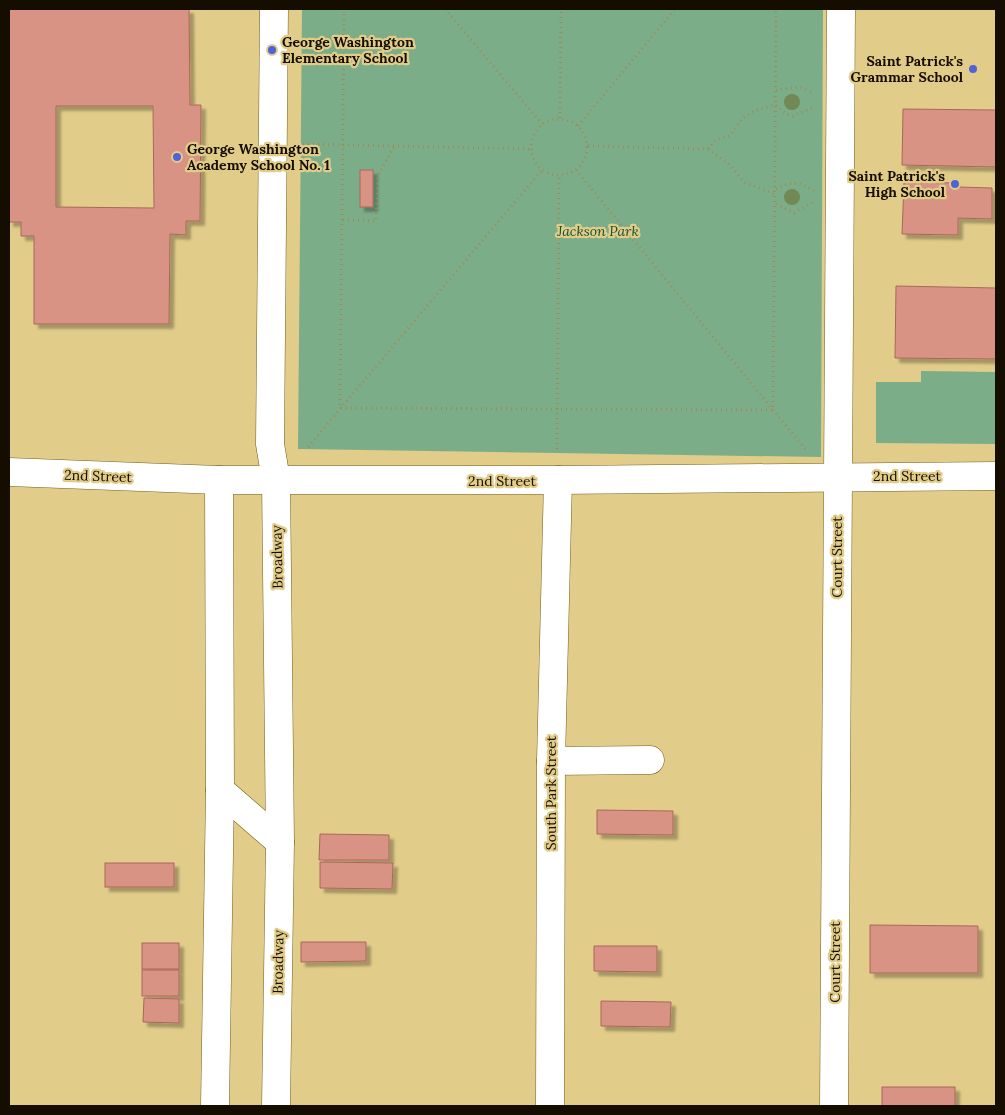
<svg xmlns="http://www.w3.org/2000/svg" width="1005" height="1115" font-family="Lora,serif">
	<style>
		.green { fill: #7bae88 }
		.building { fill: #d99384; stroke: #a9675a; fill-rule: evenodd; filter: url(#shadow) }
		.lines { fill: none; stroke-linecap: round; stroke-linejoin: round }
		.minor-casing { stroke: #74601c; stroke-width: 29 }
		.path { stroke: #9d8c5b; stroke-width: 3; stroke-dasharray: 1 4; stroke-linecap: butt }
		.minor { stroke: #fff; stroke-width: 28 }
		.tree { fill: #728956 }
		.poi-dot { fill: #4f62d7; stroke: #e1cc89; stroke-width: 2 }
		.labels { text-anchor: middle; stroke-width: 4.5; stroke-linejoin: round; paint-order: stroke }
		.poi-label { font-size: 14px; font-weight: bold; fill: #150d00; stroke: #e1cc89; text-anchor: start }
		.park-label { font-size: 14px; font-style: italic; fill: #17522d; stroke: #e1cc89 }
		.street-label { font-size: 14px; fill: #150d00; stroke: #e1cc89 }
	</style>
	<defs>
		<filter id="shadow"><feDropShadow dx="4.5" dy="4.5" stdDeviation="1" flood-color="#0004"/></filter>
	</defs>
	<rect width="100%" height="100%" fill="#e1cc89"/>
	<g class="green">
		<polygon points="302,9 823,9 821,457 298,449"/>
		<polygon points="921,371 996,372 996,444 876,443 876,382 921,382"/>
	</g>
	<g class="building">
		<path d="M9 9H189L190 105H201L200 221H186V235L170 234 169 324H34V236H21V222H9ZM56 106H153L154 208 56 207Z"/>
		<polygon points="903,109 996,110 996,167 902,165"/>
		<rect x="360" y="170" width="13" height="37"/>
		<polygon points="904,182 958,183 958,187 992,188 992,219 958,218 958,235 902,234"/>
		<polygon points="896,286 996,288 996,359 895,358"/>
		<polygon points="597,810 673,811 673,835 597,834"/>
		<polygon points="320,834 389,835 389,860 319,860"/>
		<polygon points="320,862 393,863 392,889 320,888"/>
		<rect x="105" y="863" width="69" height="24"/>
		<polygon points="870,925 978,926 978,973 870,973"/>
		<polygon points="301,942 366,942 366,961 301,962"/>
		<rect x="142" y="943" width="37" height="26"/>
		<polygon points="594,946 657,946 657,972 594,971"/>
		<rect x="142" y="970" width="37" height="26"/>
		<polygon points="144,998 179,999 179,1023 143,1022"/>
		<polygon points="601,1001 671,1002 670,1027 601,1026"/>
		<rect x="882" y="1087" width="73" height="19"/>
	</g>
	<g class="lines">
		<defs>
			<g id="minor">
				<polyline points="274,9 270,444 276,480 280,842 276,1106"/>
				<polyline points="9,472 219,480 558,480 996,476"/>
				<polyline points="551,761 650,760"/>
				<polyline points="220,790 280,842"/>
				<polyline points="215,1106 220,790 219,480"/>
				<polyline points="550,1106 551,761 558,480"/>
				<polyline points="834,1106 841,9"/>
			</g>
		</defs>
		<use href="#minor" class="minor-casing"/>
		<g class="path">
			<polyline points="344,9 340,408 773,410 776,9"/>
			<polyline points="445,9 542,124"/>
			<polyline points="776,90 800,87 814,93"/>
			<polyline points="560,118 561,9"/>
			<circle cx="559" cy="147" r="28"/>
			<polyline points="578,126 675,9"/>
			<polyline points="303,144 531,149"/>
			<polyline points="588,146 708,149 730,165 744,182 776,195"/>
			<path d="M708 149 715 140 731 135C743 113 753 110 776 105L786 114 793 116 814 107"/>
			<polyline points="576,170 806,450"/>
			<path d="M776 189C791 180 800 182 814 191"/>
			<polyline points="776,204 794,213 813,202"/>
			<polyline points="343,220 376,221 378,175 394,147"/>
			<polyline points="308,447 542,170"/>
			<polyline points="557,449 559,176"/>
		</g>
		<use href="#minor" class="minor"/>
	</g>
	<g class="tree">
		<circle cx="792" cy="102" r="8"/>
		<circle cx="792" cy="197" r="8"/>
	</g>
	<g class="poi-dot">
		<circle cx="272" cy="50" r="5"/>
		<circle cx="973" cy="69" r="5"/>
		<circle cx="177" cy="157" r="5"/>
		<circle cx="955" cy="184" r="5"/>
	</g>
	<g class="labels">
		<g class="poi-label">
			<text x="282" y="47">George Washington<tspan x="282" dy="16">Elementary School</tspan></text>
			<text x="963" y="66" text-anchor="end">Saint Patrick's<tspan x="963" dy="16">Grammar School</tspan></text>
			<text x="187" y="154">George Washington<tspan x="187" dy="16">Academy School No. 1</tspan></text>
			<text x="945" y="181" text-anchor="end">Saint Patrick's<tspan x="945" dy="16">High School</tspan></text>
		</g>
		<g class="park-label">
			<text x="598" y="236">Jackson Park</text>
		</g>
		<g class="street-label">
			<text transform="translate(98 476) rotate(2)" y="5">2nd Street</text>
			<text x="907" y="481">2nd Street</text>
			<text x="502" y="486">2nd Street</text>
			<text transform="translate(277 557) rotate(-91)" y="5">Broadway</text>
			<text transform="translate(837 557) rotate(-90)" y="5">Court Street</text>
			<text transform="translate(551 793) rotate(-90)" y="5">South Park Street</text>
			<text transform="translate(278 962) rotate(-89)" y="5">Broadway</text>
			<text transform="translate(835 962) rotate(-90)" y="5">Court Street</text>
		</g>
	</g>
	<rect width="1005" height="1115" fill="none" stroke="#150d00" stroke-width="20"/>
</svg>
